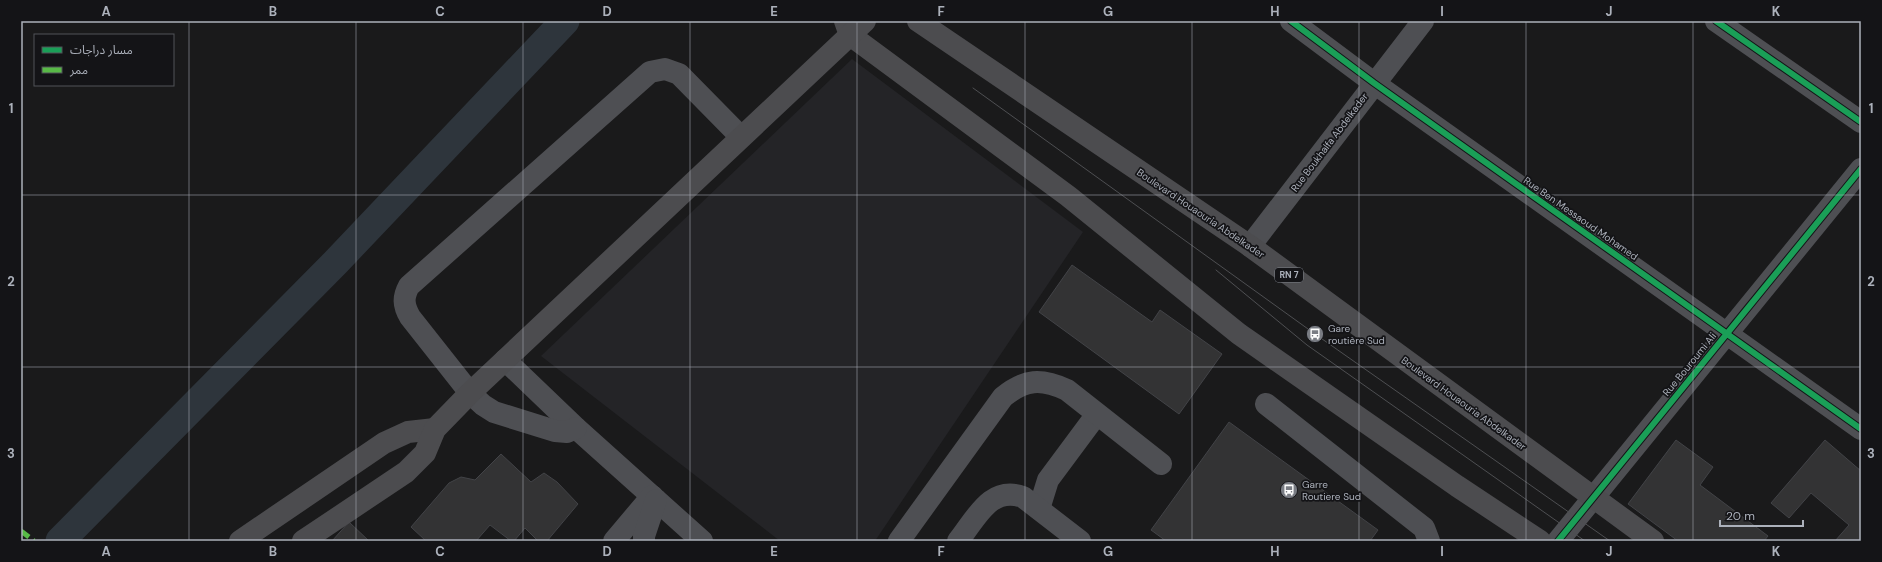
<svg xmlns="http://www.w3.org/2000/svg" width="1882" height="562" font-family="'DM Sans','Noto Sans Arabic',sans-serif">
	<style>
		.built { fill: #242427 }
		.lines { fill: none; stroke-linecap: round; stroke-linejoin: round }
		.canal { stroke: #2e353c; stroke-width: 29 }
		.building { fill: #333334; stroke: #424347 }
		.minor { stroke: #4e4f53; stroke-width: 22 }
		.major { stroke: #4c4c4f; stroke-width: 22 }
		.tram { stroke: #4e4f52; stroke-width: 1 }
		.quiet { stroke: #58b947; stroke-width: 5; stroke-dasharray: 10 5; stroke-linecap: butt }
		.cycleway-casing { stroke: #141417; stroke-width: 8 }
		.cycleway { stroke: #1a9f57; stroke-width: 6 }
		.grid { fill: none; stroke: #acb1bb; stroke-width: 1; stroke-opacity: 0.55 }
		.labels { text-anchor: middle; stroke-width: 3.5; stroke-linejoin: round; paint-order: stroke }
		.shield { fill: #141417; stroke: #7e828a; stroke-width: 1 }
		.shield-label { font-size: 9px; font-weight: bold; fill: #acb1bb }
		.street-label { font-size: 10px; fill: #acb1bb; stroke: #141417 }
		.poi-label { font-size: 10px; fill: #acb1bb; stroke: #141417; text-anchor: start }
		.neatline { fill: none; stroke: #acb1bb; stroke-width: 1.5 }
		.grid-label { font-size: 13px; text-anchor: middle; font-weight: bold; fill: #acb1bb }
	</style>
	<rect width="100%" height="100%" fill="#1a1a1b"/>
	<polygon class="built" points="852,59 1083,232 875,541 780,541 541,356"/>
	<g class="lines">
		<polyline class="canal" points="60,541 336,262 565,21"/>
	</g>
	<g class="building">
		<polygon points="1072,265 1152,322 1160,310 1222,354 1179,414 1039,312"/>
		<polygon points="1229,422 1378,530 1370,541 1166,541 1151,530"/>
		<polygon points="1676,440 1713,467 1700,485 1768,536 1764,541 1678,541 1628,504"/>
		<polygon points="1825,440 1861,471 1861,541 1835,541 1849,525 1811,493 1789,518 1771,503"/>
		<polygon points="501,454 531,482 544,473 557,482 578,504 547,541 538,541 525,528 514,541 511,541 490,525 476,541 426,541 411,527 449,483 461,477 475,480"/>
		<polygon points="349,522 369,541 332,541"/>
	</g>
	<g class="lines">
		<g class="minor">
			<polyline points="1291,21 1374,83 1861,429"/>
			<polyline points="1716,21 1861,122"/>
			<polyline points="1250,246 1423,21"/>
			<polyline points="505,360 576,428 702,541"/>
			<polyline points="1266,404 1424,528 1429,541"/>
			<path d="M576 428 567 432 555 431 494 412 483 405 470 393 410 317C403 305 403 297 409 286L650 72 665 69 679 74 741 137"/>
			<polyline points="1039,509 1048,480 1097,414"/>
			<polyline points="614,541 652,496"/>
			<polyline points="644,541 644,536 656,500"/>
			<path d="M899 541 1003 397C1025 379 1041 378 1067 390L1161 464"/>
			<path d="M958 541C976 519 990 485 1023 497L1080 541"/>
			<polyline points="1558,541 1861,169"/>
		</g>
		<g class="major">
			<polyline points="845,21 850,35 1068,196 1239,334 1457,486 1540,541"/>
			<polyline points="918,21 1250,246 1653,541"/>
			<polyline points="240,541 384,443 408,432 435,429"/>
			<polyline points="303,541 406,472 425,453 435,429 470,393 865,21"/>
		</g>
		<g class="tram">
			<polyline points="973,88 1315,334 1610,541"/>
			<polyline points="1216,270 1307,345 1585,541"/>
		</g>
		<polyline class="quiet" points="21,531 34,541"/>
		<defs>
			<g id="cycleway">
				<polyline points="1291,21 1374,83 1861,429"/>
				<polyline points="1716,21 1861,122"/>
				<polyline points="1558,541 1861,169"/>
			</g>
		</defs>
		<use href="#cycleway" class="cycleway-casing"/>
		<use href="#cycleway" class="cycleway"/>
	</g>
	<path class="grid" d="M189 21V541M356 21V541M523 21V541M690 21V541M857 21V541M1025 21V541M1192 21V541M1359 21V541M1526 21V541M1693 21V541M21 195H1861M21 367H1861"/>
	<defs>
		<symbol id="bus-disc" viewBox="-11 -11 22 22"><circle r="9.5" fill="#797c83" stroke="#141417"/><path d="M-5-6H5V4H4V6H2V4H-2V6H-4V4H-5ZM-3.5-4V0h7V-4ZM-3.5 1.2v1.5H-2V1.2ZM2 1.2v1.5H3.5V1.2Z" fill="#fff"/></symbol>
	</defs>
	<g fill-rule="evenodd">
		<use href="#bus-disc" x="1305" y="324" width="20" height="20"/>
		<use href="#bus-disc" x="1279" y="480" width="20" height="20"/>
	</g>
	<g class="labels">
		<rect class="shield" x="1275" y="268" width="28" height="14" rx="3"/>
		<g class="shield-label">
			<text x="1289" y="278">RN 7</text>
		</g>
		<g class="street-label">
			<text transform="translate(1329 142) rotate(-53)" y="4">Rue Boukhalfa Abdelkader</text>
			<text transform="translate(1201 213) rotate(34)" y="4">Boulevard Houaouria Abdelkader</text>
			<text transform="translate(1581 218) rotate(35)" y="4">Rue Ben Messaoud Mohamed</text>
			<text transform="translate(1689 364) rotate(-51)" y="4">Rue Bouroumi Ali</text>
			<text transform="translate(1464 403) rotate(36)" y="4">Boulevard Houaouria Abdelkader</text>
		</g>
		<g class="poi-label">
			<text x="1328" y="332">Gare<tspan x="1328" dy="12">routière Sud</tspan></text>
			<text x="1302" y="488">Garre<tspan x="1302" dy="12">Routiere Sud</tspan></text>
		</g>
	</g>
	<rect width="1882" height="562" fill="none" stroke="#141417" stroke-width="44"/>
	<rect x="34" y="34" width="140" height="52" fill="#141417" stroke="#515359"/>
	<rect x="42" y="47" width="20" height="6" fill="#1a9f57" stroke="#515359"/>
	<text x="70" y="54" font-size="12" fill="#acb1bb">مسار دراجات</text>
	<rect x="42" y="67" width="20" height="6" fill="#58b947" stroke="#515359"/>
	<text x="70" y="74" font-size="12" fill="#acb1bb">ممر</text>
	<path d="M1720 520v6h83v-6" fill="none" stroke="#acb1bb" stroke-width="2"/>
	<text x="1726" y="520" font-size="12" fill="#acb1bb" stroke="#141417" stroke-width="3" paint-order="stroke">20 m</text>
	<rect x="22" y="22" width="1838" height="518" class="neatline"/>
	<g class="grid-label">
		<text x="106" y="16">A</text>
		<text x="273" y="16">B</text>
		<text x="440" y="16">C</text>
		<text x="607" y="16">D</text>
		<text x="774" y="16">E</text>
		<text x="941" y="16">F</text>
		<text x="1108" y="16">G</text>
		<text x="1275" y="16">H</text>
		<text x="1442" y="16">I</text>
		<text x="1609" y="16">J</text>
		<text x="1776" y="16">K</text>
		<text x="11" y="113">1</text>
		<text x="1871" y="113">1</text>
		<text x="11" y="286">2</text>
		<text x="1871" y="286">2</text>
		<text x="11" y="458">3</text>
		<text x="1871" y="458">3</text>
		<text x="106" y="556">A</text>
		<text x="273" y="556">B</text>
		<text x="440" y="556">C</text>
		<text x="607" y="556">D</text>
		<text x="774" y="556">E</text>
		<text x="941" y="556">F</text>
		<text x="1108" y="556">G</text>
		<text x="1275" y="556">H</text>
		<text x="1442" y="556">I</text>
		<text x="1609" y="556">J</text>
		<text x="1776" y="556">K</text>
	</g>
</svg>
